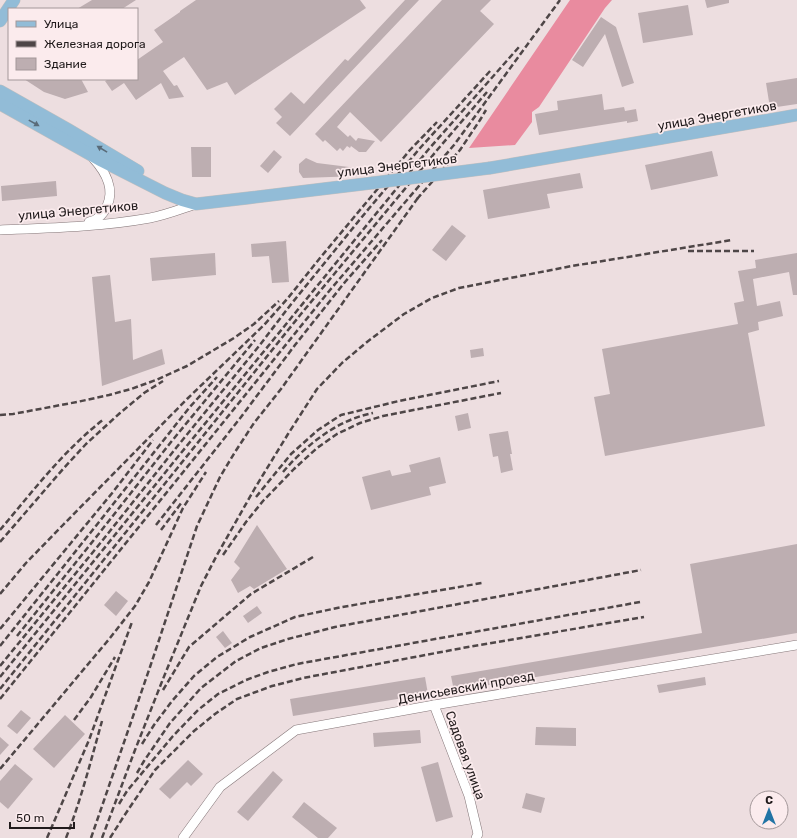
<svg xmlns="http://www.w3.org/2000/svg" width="797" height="838" font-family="Rubik,sans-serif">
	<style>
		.forest { fill: #e98b9f }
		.building { fill: #bdaeb1 }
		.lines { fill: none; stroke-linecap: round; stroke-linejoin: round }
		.minor-casing { stroke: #857779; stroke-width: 10 }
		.major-casing { stroke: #c1bfbf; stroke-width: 13 }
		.minor { stroke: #fff; stroke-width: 9 }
		.major { stroke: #92bcd7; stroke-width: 12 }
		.rail { stroke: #4e4647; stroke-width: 2.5; stroke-dasharray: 6 3; stroke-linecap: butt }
		.major-bridge-casing { stroke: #c1bfbf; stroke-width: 13; stroke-linecap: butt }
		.major-bridge { stroke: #92bcd7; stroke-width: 12 }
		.oneway { fill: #596b79 }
		.labels { text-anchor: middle; stroke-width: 3.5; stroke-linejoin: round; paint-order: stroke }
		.street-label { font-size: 13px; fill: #201a1b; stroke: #fbebed }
	</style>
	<rect width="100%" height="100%" fill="#eddee0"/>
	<polygon class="forest" points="570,0 612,0 605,8 539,107 532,112 532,122 515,145 469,148"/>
	<g class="building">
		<polygon points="92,0 136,0 122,9 77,9"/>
		<polygon points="196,0 360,0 366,8 235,95 227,82 207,90 184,57 163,71 174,86 177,85 184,97 169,99 161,83 136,100 124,83 112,91 105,81 109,79 137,79 137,60 163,42 154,30 180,12 180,11"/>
		<polygon points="405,0 419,0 290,136 276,123 282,117 274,109 291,92 304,104 345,59 348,61"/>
		<polygon points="442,0 491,0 480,11 494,24 381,142 350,112 337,127 348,137 350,135 356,141 358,138 375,141 366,152 359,152 351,146 350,148 347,146 343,151 340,148 337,151 325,140 323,142 315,134"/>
		<polygon points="705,0 729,0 729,3 707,8"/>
		<polygon points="688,5 693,35 643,43 638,13"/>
		<polygon points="601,17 616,27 634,83 622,87 605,34 583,67 572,60"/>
		<polygon points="797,78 797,104 770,108 766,83"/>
		<polygon points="24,79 81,79 88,92 65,99 44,92"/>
		<polygon points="602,94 604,110 624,107 625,111 636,109 638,121 627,123 627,121 539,135 535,114 558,110 557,101"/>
		<polygon points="191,147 211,147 211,177 192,177"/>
		<polygon points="274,150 282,157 268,173 260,166"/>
		<polygon points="712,151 718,176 651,190 645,165"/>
		<polygon points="306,158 317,163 357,168 358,176 303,178 299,172 299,164"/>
		<polygon points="580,173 583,188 547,194 550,208 488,219 483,190"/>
		<polygon points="56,181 57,196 2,201 1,186"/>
		<polygon points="452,225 466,236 446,261 432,250"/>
		<polygon points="286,241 289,282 272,283 269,256 252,257 251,244"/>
		<polygon points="215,253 216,275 152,281 150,258"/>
		<polygon points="797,253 797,295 793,295 789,272 753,279 757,306 780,301 783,316 758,322 759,330 748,333 765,426 605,456 594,397 610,394 602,349 738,324 734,303 744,301 738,271 756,268 755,260"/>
		<polygon points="110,275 115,322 131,319 133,360 162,349 165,364 102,386 92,277"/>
		<polygon points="483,348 484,356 471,358 470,350"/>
		<polygon points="468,413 471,428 458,431 455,416"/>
		<polygon points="508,431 512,454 510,454 513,470 501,473 498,456 493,457 489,434"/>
		<polygon points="440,457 446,483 429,487 431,495 371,510 362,477 390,470 392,476 411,472 409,465"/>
		<polygon points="257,525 287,569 254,589 250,586 238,593 231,580 240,568 234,562"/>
		<polygon points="797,544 797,633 454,691 451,676 702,633 690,564"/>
		<polygon points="116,591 128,601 116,616 104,605"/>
		<polygon points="257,606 262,613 248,623 243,616"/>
		<polygon points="223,631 232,643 225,648 216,637"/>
		<polygon points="425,677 428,694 293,716 290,699"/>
		<polygon points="705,677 706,685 659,693 657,685"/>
		<polygon points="21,710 31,718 17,734 7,726"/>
		<polygon points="65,715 85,734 54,768 33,749"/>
		<polygon points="536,727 576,728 576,746 535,745"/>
		<polygon points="420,730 421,743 374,747 373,733"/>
		<polygon points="0,737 9,745 0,755"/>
		<polygon points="188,760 203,774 191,786 187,782 170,799 159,789"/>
		<polygon points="438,762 453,817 436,822 421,767"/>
		<polygon points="15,764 33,779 8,809 0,802 0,781"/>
		<polygon points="273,771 283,780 248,821 237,812"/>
		<polygon points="526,793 545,798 541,813 522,808"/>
		<polygon points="304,802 337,828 328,838 318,838 292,817"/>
	</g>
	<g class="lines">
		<defs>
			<g id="minor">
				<path d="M89 222C98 220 103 215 107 206 115 189 105 171 93 158"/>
				<path d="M0 230C50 228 100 227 150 218 166 215 181 209 196 204"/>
				<polyline points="434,705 469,796 478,834 476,838"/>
				<polyline points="183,838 220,787 296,730 434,705 797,645"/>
			</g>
			<g id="major">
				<polyline points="0,21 14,0"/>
				<polyline points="0,91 69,130 138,171"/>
				<polyline points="0,104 102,161 165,193 182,200 196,204 248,198 372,183"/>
				<polyline points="490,168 797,115"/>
			</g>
		</defs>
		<use href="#minor" class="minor-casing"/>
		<use href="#major" class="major-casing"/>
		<use href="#minor" class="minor"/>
		<use href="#major" class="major"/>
		<g class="rail">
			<polyline points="417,199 460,150 480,120 486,110"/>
			<polyline points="688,251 754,251"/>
			<polyline points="0,415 13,414 77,402 109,395 131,389 156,380 187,366 234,338 254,324 279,301"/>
			<path d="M283 472C306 445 337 420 373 413"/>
			<polyline points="256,497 291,454 318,430 341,415 399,401 499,381"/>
			<polyline points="156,525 241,417 295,345 345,282 382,240"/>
			<path d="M0 530C33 491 64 450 104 419"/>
			<polyline points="161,530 182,502"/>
			<polyline points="0,542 63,469 86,444 120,413 144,393 163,381"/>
			<polyline points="223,555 246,522 263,501 294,469 317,448 337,434 360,423 383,416 424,408 501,393"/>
			<polyline points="0,594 26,563 62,526 187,399 264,325 288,298 320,258 410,150 437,122"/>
			<polyline points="0,629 113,492 153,440"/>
			<polyline points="17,636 97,536 171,442 255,340"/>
			<polyline points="0,646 99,522 189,408 217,377"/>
			<polyline points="0,666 102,541 176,448 259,346 292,303 366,212 421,147 491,70"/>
			<polyline points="0,677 106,546 181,453 428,150 519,47"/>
			<polyline points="0,689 301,314 438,149 487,92"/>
			<polyline points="163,690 189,647 251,594 313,557"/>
			<polyline points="0,699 330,290 454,145 560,0"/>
			<polyline points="74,720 91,697 115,657"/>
			<polyline points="142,744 154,725 172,701 194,676 217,657 250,637 295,617 342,607 482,583"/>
			<polyline points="0,769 110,638 135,606 149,582 183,508 206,472"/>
			<polyline points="137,773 144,761 170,723 201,688 236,661 261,648 288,639 335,627 641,570"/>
			<polyline points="119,804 127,791 173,736 198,710 218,694 246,680 268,672 297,664 640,602"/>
			<polyline points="47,838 89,740 132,622"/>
			<path d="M66 838C81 800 91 760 102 721"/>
			<polyline points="91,838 150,667 197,526 220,477 235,452 254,423 281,389 420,195"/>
			<polyline points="102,838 135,750 163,679 201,586 217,555 255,488 288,434 317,389 342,363 367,342 404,314 432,298 459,288 572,266 732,240"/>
			<polyline points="110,838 124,816 155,770 194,731 215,714 237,699 272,686 303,678 468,647 644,617"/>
		</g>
		<defs>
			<polyline id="major-bridge" points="372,183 490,168"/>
		</defs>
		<use href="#major-bridge" class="major-bridge-casing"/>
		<use href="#major-bridge" class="major-bridge"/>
	</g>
	<defs><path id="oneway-solid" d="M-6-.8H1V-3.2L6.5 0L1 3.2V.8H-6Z"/></defs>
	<g class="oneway">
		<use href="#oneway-solid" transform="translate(34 123) rotate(29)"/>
		<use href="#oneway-solid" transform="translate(102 149) rotate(-149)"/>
	</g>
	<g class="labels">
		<g class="street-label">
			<text transform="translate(717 115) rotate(-10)" y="5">улица Энергетиков</text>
			<text transform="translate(397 165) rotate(-7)" y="5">улица Энергетиков</text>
			<text transform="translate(78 210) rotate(-5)" y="5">улица Энергетиков</text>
			<text transform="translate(466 687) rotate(-10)" y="5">Денисьевский проезд</text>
			<text transform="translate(466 755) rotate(70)" y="5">Садовая улица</text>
		</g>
	</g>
	<rect x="8" y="8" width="130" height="72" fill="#fbebed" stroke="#a39799"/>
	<rect x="16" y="21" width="20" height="6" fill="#92bcd7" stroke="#a39799"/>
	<text x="44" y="28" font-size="12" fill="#201a1b">Улица</text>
	<rect x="16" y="41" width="20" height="6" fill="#4e4647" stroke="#a39799"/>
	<text x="44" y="48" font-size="12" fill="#201a1b">Железная дорога</text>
	<rect x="16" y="58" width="20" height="12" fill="#bdaeb1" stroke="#a39799"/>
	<text x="44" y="68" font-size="12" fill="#201a1b">Здание</text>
	<g transform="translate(769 810)"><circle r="19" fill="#fbebed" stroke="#a39799"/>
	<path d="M0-3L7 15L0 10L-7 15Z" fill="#2274a5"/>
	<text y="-6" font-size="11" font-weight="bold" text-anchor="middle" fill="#201a1b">С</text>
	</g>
	<path d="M10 822v6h64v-6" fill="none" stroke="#201a1b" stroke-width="2"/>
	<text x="16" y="822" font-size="12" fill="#201a1b" stroke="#fbebed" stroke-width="3" paint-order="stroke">50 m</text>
</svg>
